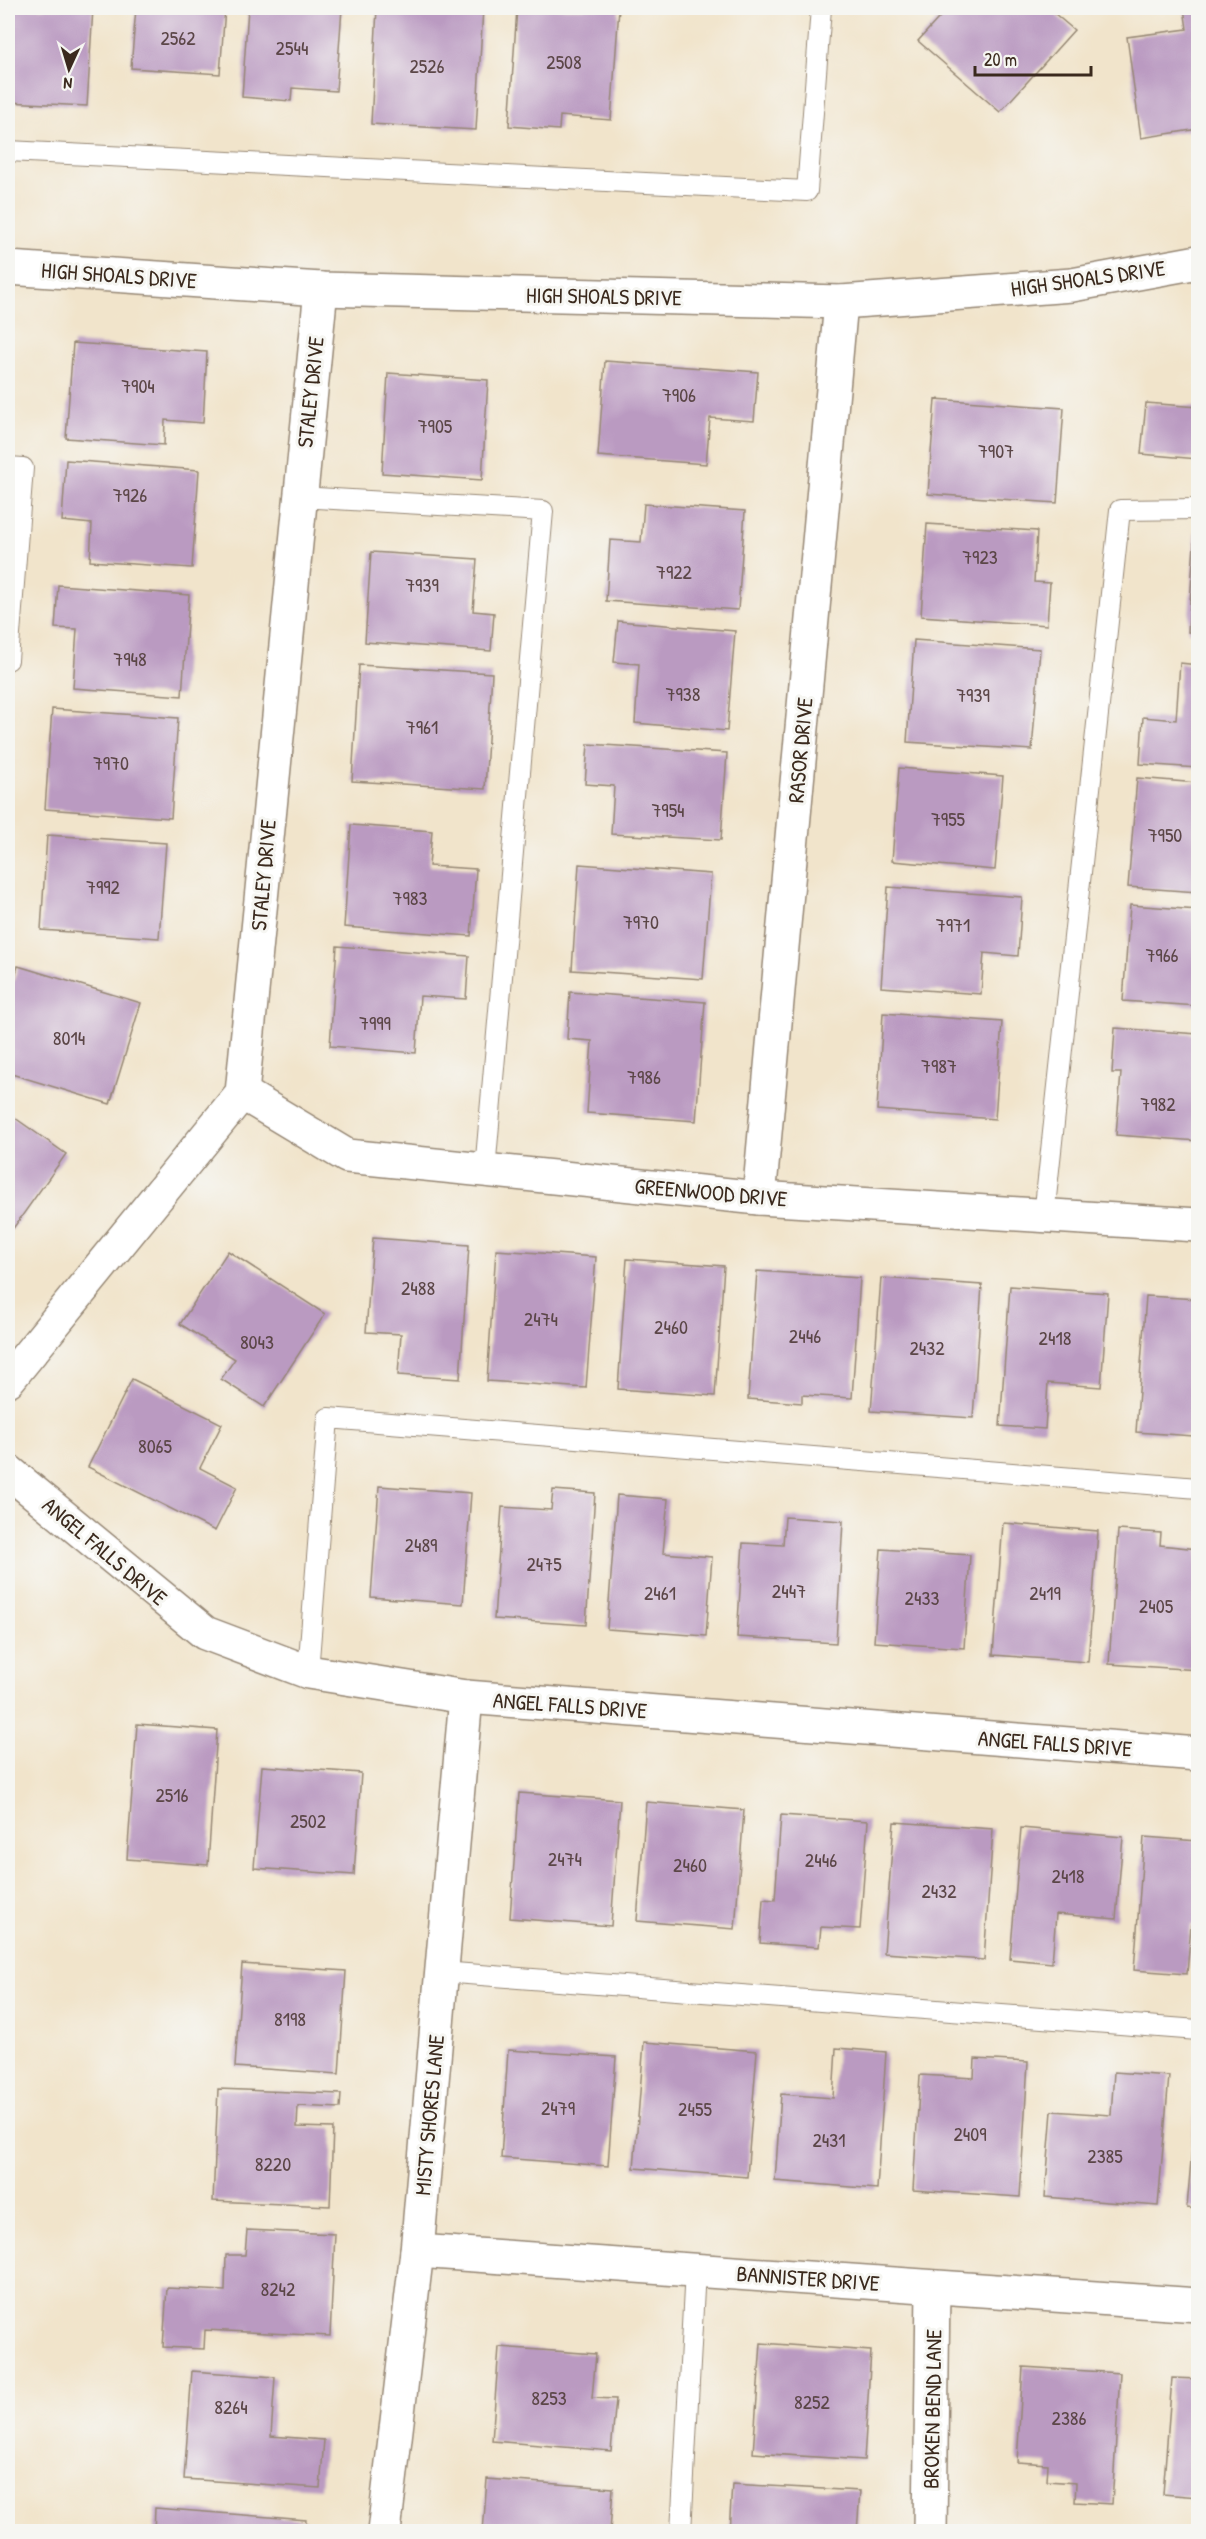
<svg xmlns="http://www.w3.org/2000/svg" width="1206" height="2539" font-family="'Patrick Hand',sans-serif">
	<style>
		.building { fill: #ba9ac1 }
		.lines { fill: none; stroke-linecap: round; stroke-linejoin: round }
		.service-casing { stroke: #968774; stroke-width: 22 }
		.minor-casing { stroke: #968774; stroke-width: 36 }
		.tertiary-casing { stroke: #968774; stroke-width: 36 }
		.service { stroke: #fff; stroke-width: 20 }
		.minor { stroke: #fff; stroke-width: 33 }
		.tertiary { stroke: #fff; stroke-width: 33 }
		.labels { text-anchor: middle; stroke-width: 6; stroke-linejoin: round; paint-order: stroke }
		.number-label { font-size: 20px; fill: #5b4647 }
		.street-label { font-size: 22px; fill: #3b2a1e; stroke: #f6f6f2 }
	</style>
	<rect width="100%" height="100%" fill="#f6f6f2"/>
	<filter id="ink" filterUnits="userSpaceOnUse"><feTurbulence type="fractalNoise" baseFrequency=".0167" numOctaves="2"/><feDisplacementMap in="SourceGraphic" scale="12" xChannelSelector="R" yChannelSelector="G"/><feConvolveMatrix kernelMatrix="1 2 1 2 8 2 1 2 1" color-interpolation-filters="sRGB"/></filter>
	<filter id="wash" filterUnits="userSpaceOnUse"><feTurbulence type="fractalNoise" baseFrequency=".008" numOctaves="4" result="noise"/><feDisplacementMap in="SourceGraphic" scale="24" xChannelSelector="R" yChannelSelector="G"/><feGaussianBlur stdDeviation="1.35" result="paint"/><feColorMatrix in="noise" values="0 0 0 0 0 0 0 0 0 0 0 0 0 0 0 0 0 1.4 0 .05"/><feComposite in="paint" operator="in"/></filter>
	<g filter="url(#wash)">
		<rect width="100%" height="100%" fill="#f1e4cb"/>
		<g id="blocks">
			<g class="building">
				<polygon points="8,8 93,8 87,106 8,102"/>
				<polygon points="136,8 225,8 220,74 131,68"/>
				<polygon points="248,8 342,8 336,91 292,88 291,101 242,97"/>
				<polygon points="377,8 483,8 476,130 371,124"/>
				<polygon points="517,8 619,8 611,120 560,116 559,130 509,126"/>
				<polygon points="948,8 1048,8 1074,30 1000,112 918,41"/>
				<polygon points="1184,8 1198,8 1198,129 1141,138 1127,37 1187,29"/>
				<polygon points="73,343 207,352 203,423 165,420 164,445 66,438"/>
				<polygon points="605,361 758,372 754,421 710,418 706,464 598,456"/>
				<polygon points="388,373 488,380 482,480 382,473"/>
				<polygon points="935,399 1064,408 1057,503 928,494"/>
				<polygon points="1146,403 1198,407 1198,459 1141,454"/>
				<polygon points="66,460 199,470 192,568 90,561 92,524 62,521"/>
				<polygon points="644,504 745,511 738,610 606,601 610,540 641,542"/>
				<polygon points="927,524 1037,531 1034,582 1050,583 1047,625 921,616"/>
				<polygon points="1195,530 1198,530 1198,633 1188,632"/>
				<polygon points="371,552 477,559 473,611 494,613 491,651 365,642"/>
				<polygon points="58,585 189,595 182,696 73,688 77,629 55,628"/>
				<polygon points="618,621 735,631 727,731 635,723 639,664 614,662"/>
				<polygon points="914,640 1040,649 1032,750 907,742"/>
				<polygon points="1180,663 1198,665 1198,768 1140,764 1143,717 1176,720"/>
				<polygon points="359,665 492,673 485,789 352,781"/>
				<polygon points="52,709 178,718 171,818 45,809"/>
				<polygon points="588,744 727,753 721,840 611,834 614,786 585,784"/>
				<polygon points="899,768 1003,776 995,870 892,861"/>
				<polygon points="1137,778 1198,783 1198,892 1128,887"/>
				<polygon points="351,825 432,831 429,866 476,869 471,936 344,927"/>
				<polygon points="47,835 166,843 159,938 41,930"/>
				<polygon points="579,864 711,874 703,979 572,970"/>
				<polygon points="888,887 1022,897 1018,956 984,953 981,994 881,987"/>
				<polygon points="1130,905 1198,910 1198,1006 1123,1001"/>
				<polygon points="337,946 469,956 466,999 420,996 416,1053 330,1046"/>
				<polygon points="18,966 141,1003 110,1104 8,1073 8,999"/>
				<polygon points="570,992 705,1002 696,1121 587,1113 592,1041 567,1039"/>
				<polygon points="883,1013 1002,1022 995,1119 877,1110"/>
				<polygon points="1115,1028 1198,1034 1198,1141 1116,1135 1121,1073 1112,1073"/>
				<polygon points="8,1113 66,1154 12,1230 8,1227"/>
				<polygon points="373,1238 469,1245 460,1379 398,1375 401,1334 366,1332"/>
				<polygon points="496,1250 596,1257 586,1388 487,1381"/>
				<polygon points="228,1251 325,1314 264,1407 221,1379 235,1359 180,1324"/>
				<polygon points="627,1259 724,1266 715,1396 618,1389"/>
				<polygon points="757,1271 860,1278 852,1398 802,1395 802,1403 748,1399"/>
				<polygon points="881,1278 982,1285 973,1418 871,1411"/>
				<polygon points="1010,1286 1108,1293 1101,1387 1048,1383 1045,1429 1000,1426"/>
				<polygon points="1146,1296 1198,1299 1198,1390 1194,1436 1136,1432"/>
				<polygon points="132,1379 222,1424 200,1468 237,1487 215,1531 88,1467"/>
				<polygon points="379,1486 471,1493 463,1604 371,1597"/>
				<polygon points="553,1490 595,1493 586,1625 494,1619 502,1507 551,1510"/>
				<polygon points="617,1495 668,1499 663,1553 712,1557 706,1636 607,1629"/>
				<polygon points="785,1517 843,1521 836,1643 737,1637 743,1543 783,1545"/>
				<polygon points="1003,1523 1098,1531 1088,1662 993,1655"/>
				<polygon points="1118,1530 1161,1533 1160,1545 1198,1549 1198,1670 1109,1664"/>
				<polygon points="881,1549 970,1555 964,1648 874,1642"/>
				<polygon points="137,1724 217,1730 208,1865 127,1859"/>
				<polygon points="262,1766 361,1773 354,1875 254,1868"/>
				<polygon points="519,1793 620,1800 611,1926 510,1918"/>
				<polygon points="646,1802 744,1810 735,1929 637,1921"/>
				<polygon points="781,1815 868,1821 860,1929 821,1927 819,1947 760,1943 763,1899 775,1900"/>
				<polygon points="894,1822 993,1829 984,1960 884,1953"/>
				<polygon points="1021,1828 1123,1837 1116,1919 1056,1914 1052,1963 1010,1959"/>
				<polygon points="1144,1837 1198,1841 1198,1925 1191,1925 1187,1974 1134,1970"/>
				<polygon points="242,1964 346,1971 339,2074 235,2067"/>
				<polygon points="644,2042 757,2051 747,2177 634,2168"/>
				<polygon points="836,2048 886,2052 877,2189 775,2181 781,2094 833,2098"/>
				<polygon points="508,2050 616,2057 608,2166 501,2158"/>
				<polygon points="975,2059 1028,2062 1020,2197 913,2190 920,2075 974,2078"/>
				<polygon points="1114,2072 1169,2076 1158,2206 1045,2197 1052,2111 1111,2115"/>
				<polygon points="218,2089 341,2094 340,2108 298,2106 297,2127 333,2128 330,2206 213,2201"/>
				<polygon points="1196,2100 1198,2100 1198,2209 1187,2208"/>
				<polygon points="247,2230 335,2234 330,2336 205,2330 204,2349 163,2347 167,2288 225,2291 226,2255 245,2255"/>
				<polygon points="761,2343 871,2351 864,2460 753,2453"/>
				<polygon points="499,2347 596,2354 592,2398 616,2399 611,2451 492,2441"/>
				<polygon points="1023,2367 1120,2373 1112,2504 1075,2502 1076,2483 1047,2481 1048,2464 1017,2462"/>
				<polygon points="192,2371 275,2377 271,2436 324,2440 320,2488 184,2479"/>
				<polygon points="1172,2378 1198,2379 1198,2497 1163,2494"/>
				<polygon points="487,2479 613,2488 610,2532 483,2532"/>
				<polygon points="732,2484 860,2491 857,2532 729,2532"/>
				<polygon points="155,2508 306,2520 305,2532 154,2532"/>
			</g>
		</g>
	</g>
	<g filter="url(#ink)">
		<use href="#blocks" fill-opacity="0" stroke="#968774" stroke-width="1.5"/>
		<g class="lines">
			<defs>
				<g id="service">
					<polyline points="8,151 807,191 821,8"/>
					<polyline points="8,467 23,468 8,660"/>
					<polyline points="299,497 543,511 485,1170"/>
					<polyline points="1044,1216 1120,510 1198,509"/>
					<polyline points="308,1672 328,1418 1198,1488"/>
					<polyline points="441,1972 1198,2030"/>
					<polyline points="681,2532 695,2270"/>
				</g>
				<g id="minor">
					<polyline points="242,1093 347,1156 759,1198 1198,1225"/>
					<polyline points="759,1198 841,302"/>
					<polyline points="8,1380 242,1093 321,289"/>
					<polyline points="8,1471 205,1633 308,1672 466,1697 1198,1754"/>
					<polyline points="417,2251 1198,2305"/>
					<polyline points="384,2532 417,2251 466,1697"/>
					<polyline points="930,2532 933,2287"/>
				</g>
				<polyline id="tertiary" points="8,268 321,289 841,302 1072,285 1198,262"/>
			</defs>
			<use href="#service" class="service-casing"/>
			<use href="#minor" class="minor-casing"/>
			<use href="#tertiary" class="tertiary-casing"/>
			<use href="#service" class="service"/>
			<use href="#minor" class="minor"/>
			<use href="#tertiary" class="tertiary"/>
		</g>
	</g>
	<g class="labels">
		<g class="number-label">
			<text x="178" y="45">2562</text>
			<text x="292" y="55">2544</text>
			<text x="564" y="69">2508</text>
			<text x="427" y="73">2526</text>
			<text x="138" y="393">7904</text>
			<text x="679" y="402">7906</text>
			<text x="435" y="433">7905</text>
			<text x="996" y="458">7907</text>
			<text x="130" y="502">7926</text>
			<text x="980" y="564">7923</text>
			<text x="674" y="579">7922</text>
			<text x="422" y="592">7939</text>
			<text x="130" y="666">7948</text>
			<text x="683" y="701">7938</text>
			<text x="973" y="702">7939</text>
			<text x="422" y="734">7961</text>
			<text x="111" y="770">7970</text>
			<text x="668" y="817">7954</text>
			<text x="948" y="826">7955</text>
			<text x="1165" y="842">7950</text>
			<text x="103" y="894">7992</text>
			<text x="410" y="905">7983</text>
			<text x="641" y="929">7970</text>
			<text x="953" y="932">7971</text>
			<text x="1162" y="962">7966</text>
			<text x="375" y="1030">7999</text>
			<text x="69" y="1045">8014</text>
			<text x="939" y="1073">7987</text>
			<text x="644" y="1084">7986</text>
			<text x="1158" y="1111">7982</text>
			<text x="418" y="1295">2488</text>
			<text x="541" y="1326">2474</text>
			<text x="671" y="1334">2460</text>
			<text x="805" y="1343">2446</text>
			<text x="1055" y="1345">2418</text>
			<text x="257" y="1349">8043</text>
			<text x="927" y="1355">2432</text>
			<text x="155" y="1453">8065</text>
			<text x="421" y="1552">2489</text>
			<text x="544" y="1571">2475</text>
			<text x="789" y="1598">2447</text>
			<text x="660" y="1600">2461</text>
			<text x="1045" y="1600">2419</text>
			<text x="922" y="1605">2433</text>
			<text x="1156" y="1613">2405</text>
			<text x="172" y="1802">2516</text>
			<text x="308" y="1828">2502</text>
			<text x="565" y="1866">2474</text>
			<text x="821" y="1867">2446</text>
			<text x="690" y="1872">2460</text>
			<text x="1068" y="1883">2418</text>
			<text x="939" y="1898">2432</text>
			<text x="290" y="2026">8198</text>
			<text x="558" y="2115">2479</text>
			<text x="695" y="2116">2455</text>
			<text x="970" y="2141">2409</text>
			<text x="829" y="2147">2431</text>
			<text x="1105" y="2163">2385</text>
			<text x="273" y="2171">8220</text>
			<text x="278" y="2296">8242</text>
			<text x="549" y="2405">8253</text>
			<text x="812" y="2409">8252</text>
			<text x="231" y="2414">8264</text>
			<text x="1069" y="2425">2386</text>
		</g>
		<g class="street-label">
			<text transform="translate(119 275) rotate(4)" y="8">HIGH SHOALS DRIVE</text>
			<text transform="translate(1088 278) rotate(-8)" y="8">HIGH SHOALS DRIVE</text>
			<text transform="translate(604 296) rotate(1)" y="8">HIGH SHOALS DRIVE</text>
			<text transform="translate(310 392) rotate(-84)" y="8">STALEY DRIVE</text>
			<text transform="translate(800 750) rotate(-85)" y="8">RASOR DRIVE</text>
			<text transform="translate(263 875) rotate(-85)" y="8">STALEY DRIVE</text>
			<text transform="translate(711 1192) rotate(5)" y="8">GREENWOOD DRIVE</text>
			<text transform="translate(105 1551) rotate(40)" y="8">ANGEL FALLS DRIVE</text>
			<text transform="translate(570 1705) rotate(4)" y="8">ANGEL FALLS DRIVE</text>
			<text transform="translate(1055 1743) rotate(4)" y="8">ANGEL FALLS DRIVE</text>
			<text transform="translate(429 2115) rotate(-85)" y="8">MISTY SHORES LANE</text>
			<text transform="translate(808 2278) rotate(4)" y="8">BANNISTER DRIVE</text>
			<text transform="translate(932 2409) rotate(-89)" y="8">BROKEN BEND LANE</text>
		</g>
	</g>
	<rect width="1206" height="2539" fill="none" stroke="#f6f6f2" stroke-width="30"/>
	<g transform="translate(69 69) rotate(184)" stroke="#f6f6f2" stroke-width="4.5" paint-order="stroke">
	<path d="M0-4.5L10 22L0 15L-10 22Z" fill="#3b2a1e"/>
	<text y="-9" font-size="16" font-weight="bold" text-anchor="middle" fill="#3b2a1e">N</text>
	</g>
	<path d="M975 66v9h116v-9" fill="none" stroke="#3b2a1e" stroke-width="3"/>
	<text x="984" y="66" font-size="18" fill="#3b2a1e" stroke="#f6f6f2" stroke-width="4.5" paint-order="stroke">20 m</text>
</svg>
